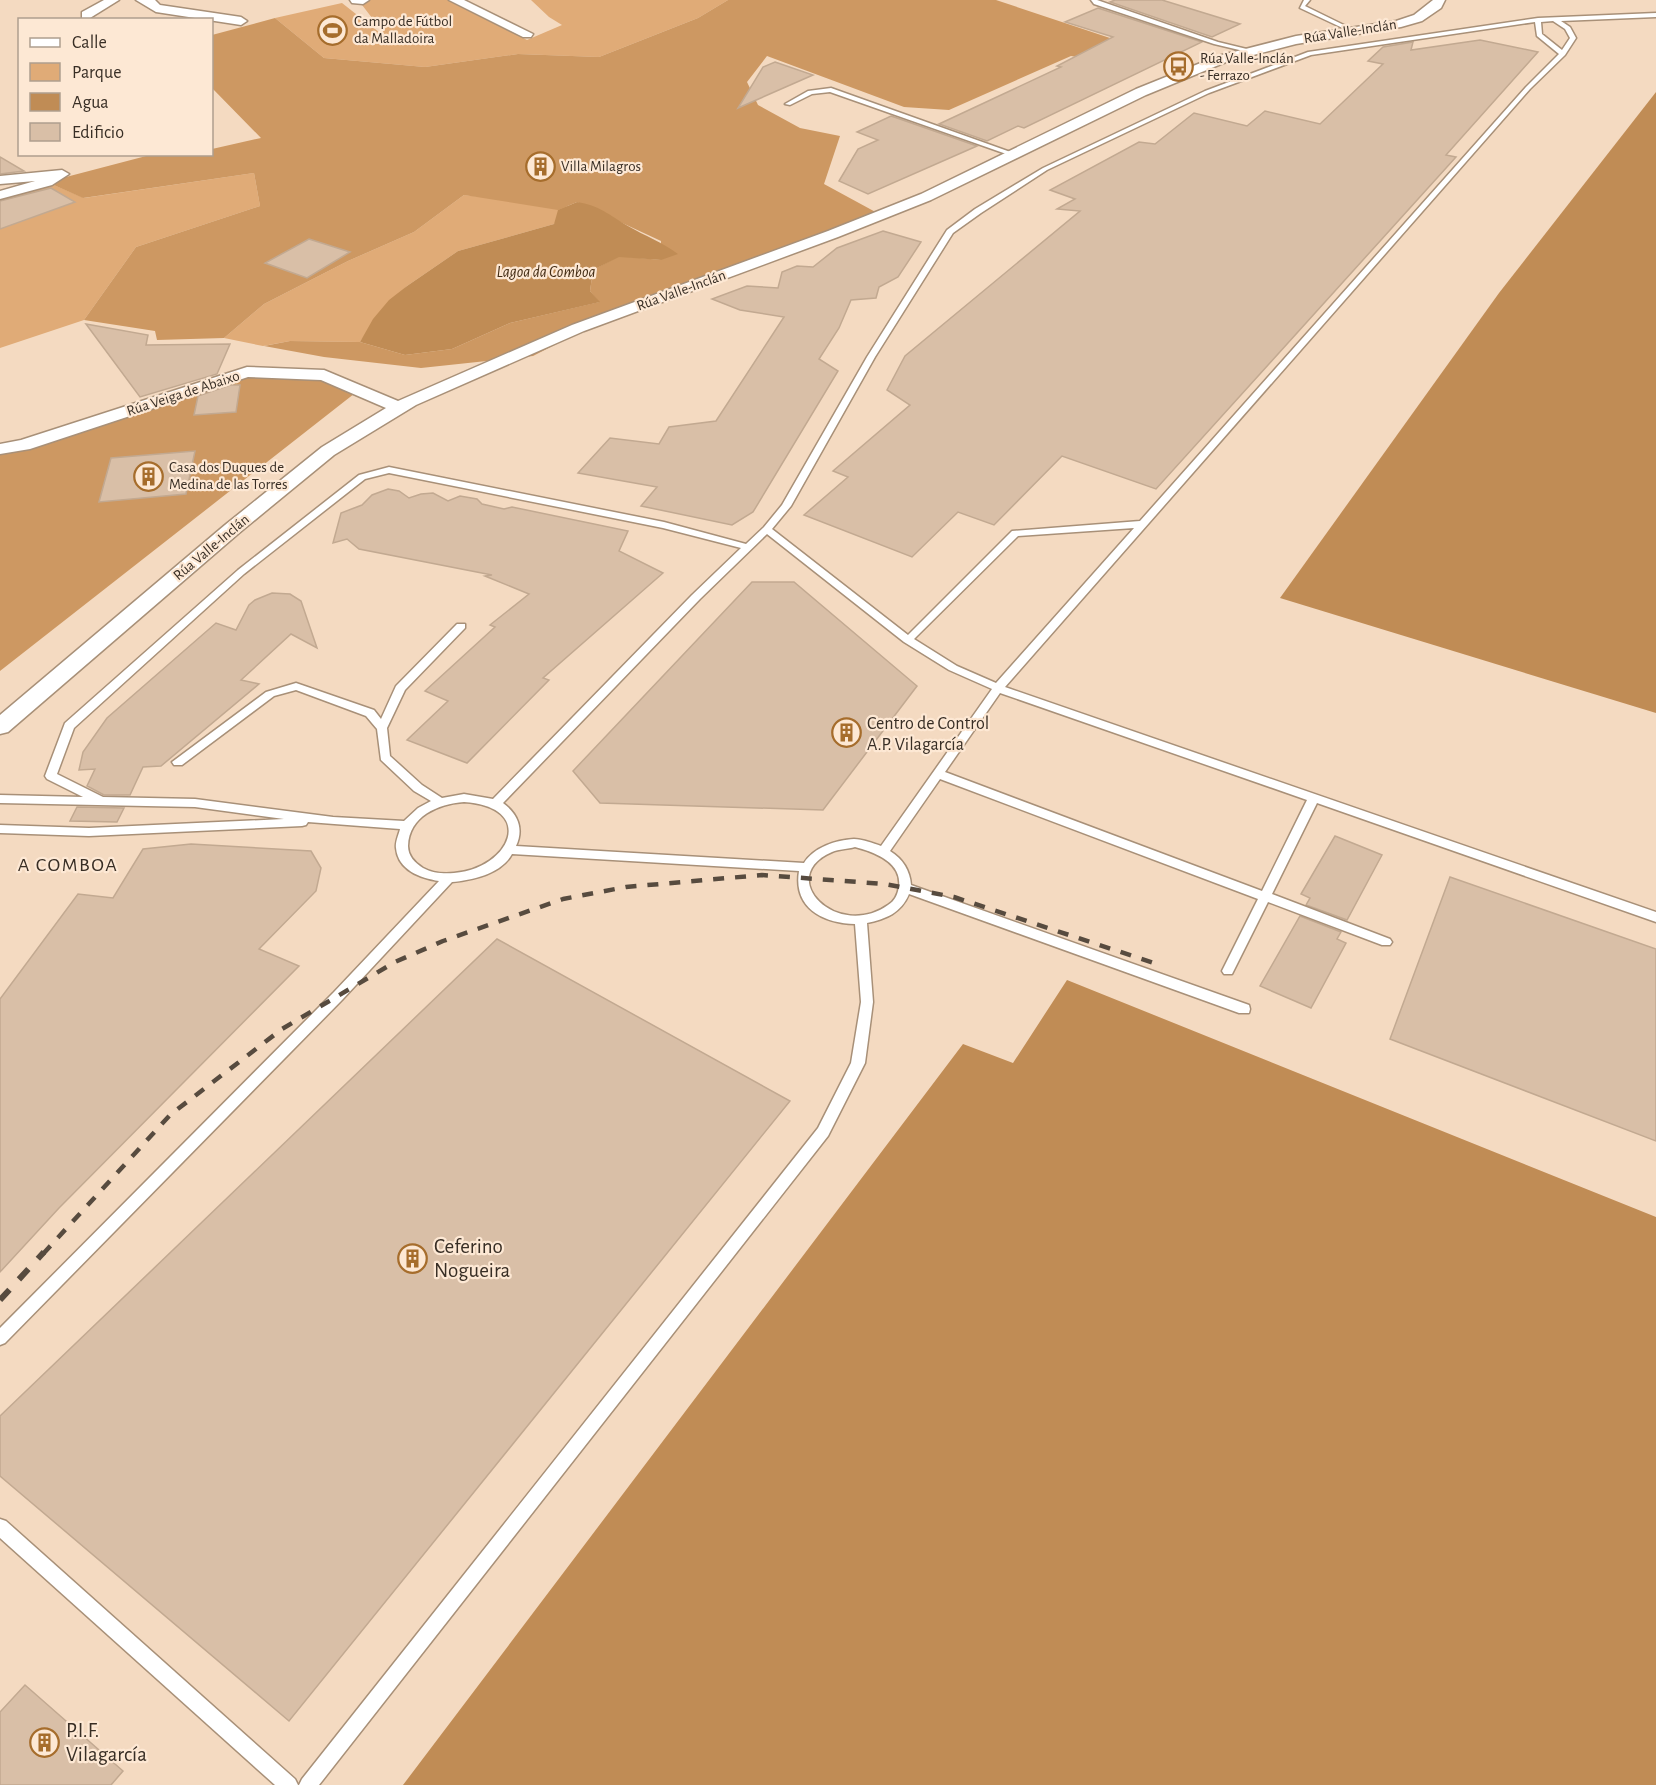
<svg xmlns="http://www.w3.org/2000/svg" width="1656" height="1785" font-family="'Alegreya Sans',sans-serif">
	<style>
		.green { fill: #e0ab77 }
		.forest { fill: #cd9862 }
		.water { fill: #c08c55 }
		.building { fill: #d9bfa7; stroke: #c2a991; stroke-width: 1.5 }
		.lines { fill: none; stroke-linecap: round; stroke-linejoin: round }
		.lane-casing { stroke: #a89078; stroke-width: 3 }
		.street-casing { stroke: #a89078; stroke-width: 3 }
		.lane { fill: #fff; fill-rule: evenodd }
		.street { fill: #fff; fill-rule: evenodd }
		.rail-far1 { stroke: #574b3f; stroke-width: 4.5; stroke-dasharray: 11 11; stroke-linecap: butt }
		.rail { stroke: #574b3f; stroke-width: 6; stroke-dasharray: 14 14; stroke-linecap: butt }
		.labels { text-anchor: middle; stroke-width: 4.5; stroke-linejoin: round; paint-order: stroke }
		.far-poi-label { font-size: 15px; fill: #382e25; stroke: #fde8d4; text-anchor: start }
		.far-street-label { font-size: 15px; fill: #382e25; stroke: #fde8d4 }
		.far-water-label { font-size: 16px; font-style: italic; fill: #432c14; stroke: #fde8d4 }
		.poi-label { font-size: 18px; fill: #382e25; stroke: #fde8d4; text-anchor: start }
		.neighbourhood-label { font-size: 20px; letter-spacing: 1.5px; fill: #382e25; stroke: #fde8d4 }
		.near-poi-label { font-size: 21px; fill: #382e25; stroke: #fde8d4; text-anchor: start }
	</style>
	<rect width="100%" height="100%" fill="#f4dac1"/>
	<g class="green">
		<polygon points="363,0 451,0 527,40 562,25 549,17 531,0 728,0 698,18 599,57 518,54 425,67 324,58 275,18 342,3 389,40 359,1"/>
		<polygon points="254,173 260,206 136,247 84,320 0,348 0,194 47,182 84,198"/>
		<polygon points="464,195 567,206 554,224 458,251 407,286 384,307 360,342 290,341 263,346 224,338 264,304 348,261 414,232"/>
	</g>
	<g class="forest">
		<polygon points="728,0 996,0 1155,53 1138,67 1071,56 949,110 904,107 767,56 747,82 758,105 800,128 840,136 824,184 881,215 611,316 533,356 421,368 324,357 264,346 290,341 360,342 405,355 452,349 510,323 599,302 590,291 593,270 619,256 661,260 661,241 577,202 558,210 464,195 414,232 348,261 264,304 224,338 157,340 155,331 84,320 136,247 260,206 254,173 83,198 47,182 150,155 212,154 212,149 261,138 212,88 212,35 275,18 324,58 425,67 518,54 599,57 698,18"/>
		<polygon points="247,372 324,375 359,390 0,671 0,444 59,434"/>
	</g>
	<g class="water">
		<polygon points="1656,92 1656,713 1280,598 1499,293"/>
		<path d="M577 202C599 205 609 215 628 226 645 236 662 242 678 254L661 260 619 257 593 270 590 291 600 302 510 323 452 349 405 355 360 342 373 319 389 300 407 286 458 251 554 224 558 210Z"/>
		<polygon points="1067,980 1656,1217 1656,1785 403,1785 963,1044 1013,1063"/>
	</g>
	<g class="building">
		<polygon points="1115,0 1162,0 1240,24 1212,37 1110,2"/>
		<polygon points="1098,8 1202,42 1024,128 1018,126 987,141 939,124 1061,67 1057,66 1113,37 1065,22"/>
		<polygon points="1480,40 1538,52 1446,155 1456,157 1156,489 1062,456 994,525 958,512 912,557 804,515 848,477 833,471 910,405 887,390 905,356 1080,211 1057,209 1075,199 1050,190 1139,142 1155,144 1194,113 1247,126 1265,111 1320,124 1383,64 1368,61 1383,47 1413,42 1411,50"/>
		<polygon points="775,62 813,75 738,108 763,67"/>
		<polygon points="891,116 897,118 977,146 868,194 839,181 858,149 878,140 857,132"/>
		<polygon points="0,157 24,171 0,174"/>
		<polygon points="51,188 75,202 0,229 0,201"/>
		<polygon points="883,231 921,242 898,277 879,287 876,298 851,300 839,328 819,359 838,371 753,512 732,525 641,506 657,487 578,473 610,438 659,444 669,427 716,421 784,317 740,310 712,299 747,286 778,288 782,272 797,266 813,267 837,248"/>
		<polygon points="309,239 350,252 307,278 265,263"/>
		<polygon points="86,324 148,335 146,345 230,344 217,374 140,397"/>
		<polygon points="230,385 240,385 236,412 194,415 198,396"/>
		<polygon points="195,451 186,494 99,502 111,458"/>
		<polygon points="388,489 399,491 409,498 421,494 433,493 448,501 460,496 477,499 482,504 504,509 512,507 628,531 619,551 663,573 543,678 549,680 467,763 407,740 448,701 425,691 495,627 490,625 529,594 485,576 492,575 359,549 347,539 333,543 341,513 362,505 372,495"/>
		<polygon points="752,582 794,582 917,686 823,810 600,803 573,771"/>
		<polygon points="272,593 290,594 301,601 317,648 291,634 241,680 259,684 161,766 143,767 130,795 104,795 87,786 95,769 79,770 83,752 107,718 216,623 236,630 249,605 255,600"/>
		<polygon points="77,807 124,808 117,822 70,821"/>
		<polygon points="1335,836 1382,855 1347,920 1306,905 1310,898 1301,894"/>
		<polygon points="191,844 311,851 321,868 316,891 259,949 299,966 59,1208 0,1272 0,999 78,894 113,898 143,849"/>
		<polygon points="1450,877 1656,949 1656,1141 1390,1039"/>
		<polygon points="1300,916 1341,932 1337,939 1346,943 1311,1008 1260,986"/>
		<polygon points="497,939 790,1101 289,1721 0,1476 0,1416"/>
		<polygon points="25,1685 123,1771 111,1785 0,1785 0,1712"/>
	</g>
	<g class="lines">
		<defs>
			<g id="lane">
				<polygon points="1091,0 1097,0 1218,42 1255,51 1252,53 1214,44 1094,4"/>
				<polygon points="1304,0 1310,0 1305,6 1354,30 1349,31 1300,8"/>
				<path d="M1656 13V17L1561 21 1570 27 1576 38 1565 55 1530 89 1005 687 1656 912V922L1317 803 1272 894 1390 939 1392 942 1390 945H1382L1268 902 1232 974H1224L1222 971 1258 899 940 779 890 851C903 859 910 871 911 885L1249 1005 1250 1009 1249 1013H1239L909 894C901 913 886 919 867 923L873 1002 865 1063 828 1136 319 1785H299L302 1779 818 1128 851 1063 861 1002 855 924C823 923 793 908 799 871L512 854C501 874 473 880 452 882L342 1000 5 1343 0 1345V1328L334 992 439 881C420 878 398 870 396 848 395 842 399 834 400 829L308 822 306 825 302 826 89 836 0 833V825L89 828 284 819 195 807 0 803V795L83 797 47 779 45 776 65 723 238 570 359 475 389 467 664 522 746 544 764 527 782 505 867 357 947 230 975 209 1043 168 1205 91 1308 52 1538 18ZM1553 21 1565 29 1570 38 1562 50 1542 34 1541 22ZM1535 22 1537 36 1559 54 1526 87 1140 521 1012 531 908 635 772 529 791 506 875 357 953 233 981 213 1047 170 1209 93 1311 55ZM389 473 663 528 741 548 692 595 493 799 464 794 442 798 422 785 390 756 387 728 405 690 465 628V624H457L396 686 381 719 374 710 296 683 266 692 172 762 174 765H182L274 696 296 690 366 716 377 729 381 760 414 791 431 801 418 808 404 821 333 817 195 799 103 797 57 774 74 728 244 574 365 479ZM1134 528 996 683 957 666 914 639 1018 536ZM767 534 904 642 949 670 992 689 881 846C873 843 862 839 854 839 836 840 814 847 804 863L516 846C524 829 518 814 503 803L700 599ZM1000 693 1307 800 1262 891 945 772ZM464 802C537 807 511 868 454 873 444 874 432 873 423 868 415 863 408 856 408 846 409 816 438 804 464 802ZM855 847C874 852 902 862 899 886 898 894 895 901 888 905 837 941 774 877 832 852 839 849 848 849 855 847Z"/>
				<polygon points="831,88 1016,154 1017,155 1012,156 830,92 812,94 790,105 785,104 808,91"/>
				<polygon points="0,1519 6,1521 295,1779 298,1785 275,1785 0,1538"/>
			</g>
			<g id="street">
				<polygon points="104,0 119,0 90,18 82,18 82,12"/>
				<polygon points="136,0 155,0 160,5 241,17 247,21 241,25 156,12"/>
				<polygon points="350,0 369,0 363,4 352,3"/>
				<polygon points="449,0 464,0 533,34 531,37 523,37"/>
				<polygon points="1433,0 1445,0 1441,8 1422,21 1401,27 1296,44 1226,62 1146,95 931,200 838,237 584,331 416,405 334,455 239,533 8,732 0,734 0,715 225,525 322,447 386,408 321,380 248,377 30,449 0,454 0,444 21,440 247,367 324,370 398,401 572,325 828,231 921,194 1136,89 1218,56 1296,36 1396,21 1414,15"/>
				<polygon points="62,170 69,174 52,185 0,199 0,191 35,181 0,184 0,176"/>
			</g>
		</defs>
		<use href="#lane" class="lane-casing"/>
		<use href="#street" class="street-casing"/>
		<use href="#lane" class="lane"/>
		<use href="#street" class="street"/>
		<polyline class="rail-far1" points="43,1254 170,1115 282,1029 395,962 443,941 563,899 626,887 762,875 885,884 954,897 1160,965"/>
		<polyline class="rail" points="0,1300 44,1252"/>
	</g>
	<defs>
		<symbol id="stadium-ring" viewBox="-11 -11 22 22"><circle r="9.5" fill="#fde8d4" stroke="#a66d2c" stroke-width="1.5"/><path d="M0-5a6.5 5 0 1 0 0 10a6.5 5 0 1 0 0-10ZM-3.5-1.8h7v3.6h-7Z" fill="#a66d2c"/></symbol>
		<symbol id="bus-ring" viewBox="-11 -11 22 22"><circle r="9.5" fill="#fde8d4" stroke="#a66d2c" stroke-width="1.5"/><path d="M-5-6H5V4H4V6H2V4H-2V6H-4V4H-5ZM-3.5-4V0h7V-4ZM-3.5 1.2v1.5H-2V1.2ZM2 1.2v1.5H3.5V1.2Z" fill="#a66d2c"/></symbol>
		<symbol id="building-ring" viewBox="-11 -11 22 22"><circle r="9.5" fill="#fde8d4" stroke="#a66d2c" stroke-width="1.5"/><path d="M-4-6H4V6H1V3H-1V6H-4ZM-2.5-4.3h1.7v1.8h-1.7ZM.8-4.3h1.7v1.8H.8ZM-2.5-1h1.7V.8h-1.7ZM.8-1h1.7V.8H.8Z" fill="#a66d2c"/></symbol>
	</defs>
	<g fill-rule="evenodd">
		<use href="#stadium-ring" x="316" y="14" width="33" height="33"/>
		<use href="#bus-ring" x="1162" y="50" width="33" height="33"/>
		<use href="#building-ring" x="524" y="150" width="33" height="33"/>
		<use href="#building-ring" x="132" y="460" width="33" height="33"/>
		<use href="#building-ring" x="830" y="716" width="33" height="33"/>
		<use href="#building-ring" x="396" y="1242" width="33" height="33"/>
		<use href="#building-ring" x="28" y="1726" width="33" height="33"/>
	</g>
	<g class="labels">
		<g class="far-poi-label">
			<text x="354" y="26">Campo de Fútbol<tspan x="354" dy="17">da Malladoira</tspan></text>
			<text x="1200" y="63">Rúa Valle-Inclán<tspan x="1200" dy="17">- Ferrazo</tspan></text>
			<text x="561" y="171">Villa Milagros</text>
			<text x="169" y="472">Casa dos Duques de<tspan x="169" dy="17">Medina de las Torres</tspan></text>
		</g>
		<g class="far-street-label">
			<text transform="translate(1350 31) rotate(-9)" y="5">Rúa Valle-Inclán</text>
			<text transform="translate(681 290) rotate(-20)" y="5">Rúa Valle-Inclán</text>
			<text transform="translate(183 393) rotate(-18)" y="5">Rúa Veiga de Abaixo</text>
			<text transform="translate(211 547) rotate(-40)" y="5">Rúa Valle-Inclán</text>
		</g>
		<g class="far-water-label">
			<text x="546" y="277">Lagoa da Comboa</text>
		</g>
		<g class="poi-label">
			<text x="867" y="729">Centro de Control<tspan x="867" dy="21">A.P. Vilagarcía</tspan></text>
		</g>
		<g class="neighbourhood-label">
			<text x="68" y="871">A COMBOA</text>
		</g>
		<g class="near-poi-label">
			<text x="434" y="1253">Ceferino<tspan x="434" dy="24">Nogueira</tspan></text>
			<text x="66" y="1737">P.I.F.<tspan x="66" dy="24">Vilagarcía</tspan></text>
		</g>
	</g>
	<rect x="18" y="18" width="195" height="138" fill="#fde8d4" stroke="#ae9e8e" stroke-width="1.5"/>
	<rect x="30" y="38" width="30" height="9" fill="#ffffff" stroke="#ae9e8e" stroke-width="1.5"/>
	<text x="72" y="48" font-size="18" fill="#382e25">Calle</text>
	<rect x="30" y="63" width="30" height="18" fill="#e0ab77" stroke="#ae9e8e" stroke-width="1.5"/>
	<text x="72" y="78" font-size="18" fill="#382e25">Parque</text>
	<rect x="30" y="93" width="30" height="18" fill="#c08c55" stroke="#ae9e8e" stroke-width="1.5"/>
	<text x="72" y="108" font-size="18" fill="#382e25">Agua</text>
	<rect x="30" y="123" width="30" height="18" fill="#d9bfa7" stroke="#ae9e8e" stroke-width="1.5"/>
	<text x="72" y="138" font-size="18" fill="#382e25">Edificio</text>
</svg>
